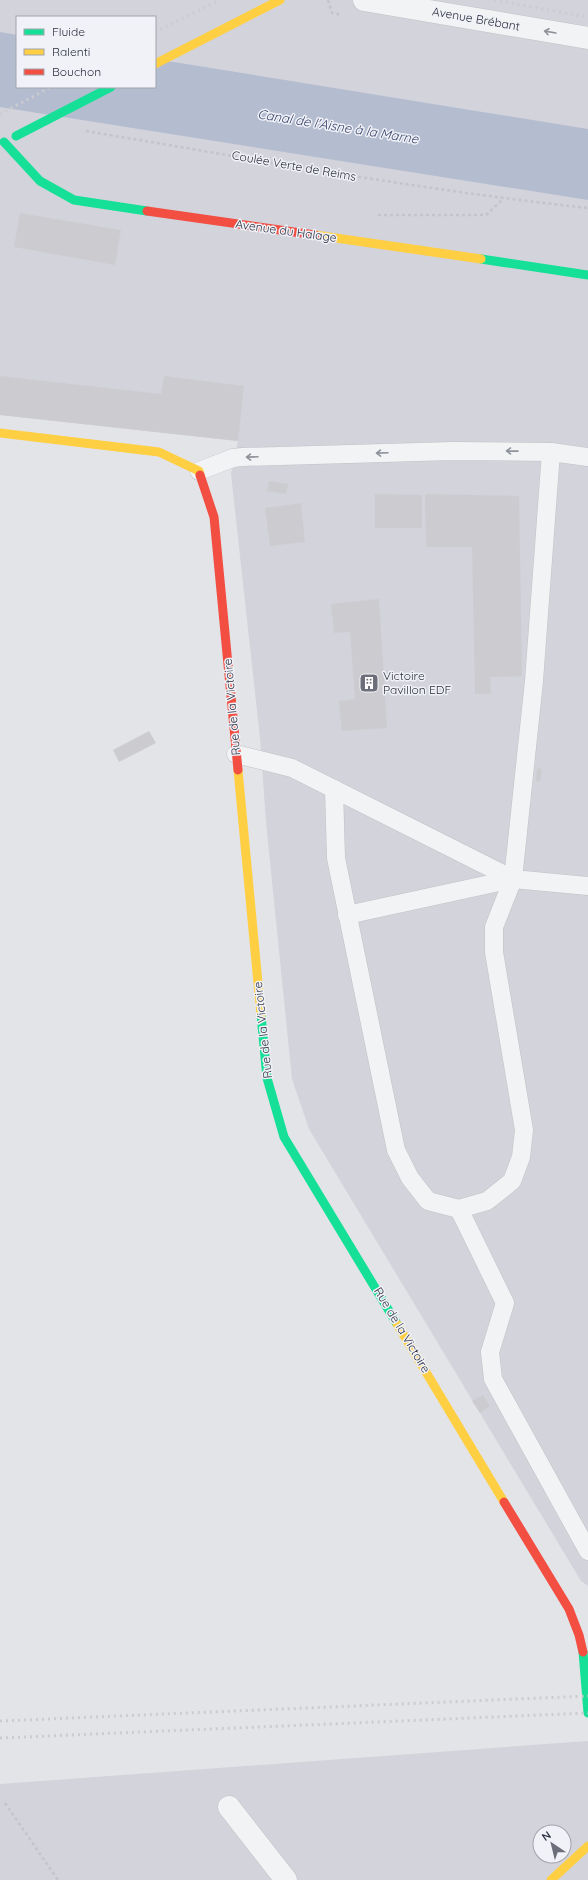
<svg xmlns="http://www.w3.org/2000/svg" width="588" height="1880" font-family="Quicksand,sans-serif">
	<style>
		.built { fill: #d2d3db; fill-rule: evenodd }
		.water { fill: #b4bcd0 }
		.building { fill: #ccccd0 }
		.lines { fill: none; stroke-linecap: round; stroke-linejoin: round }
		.lane-casing { stroke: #c2c2c6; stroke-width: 19 }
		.street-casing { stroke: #c2c2c6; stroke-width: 23 }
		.path { stroke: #c4c5c9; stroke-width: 2.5; stroke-dasharray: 3 3; stroke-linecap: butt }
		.lane { stroke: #f2f3f5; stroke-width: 18 }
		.street { stroke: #f2f3f5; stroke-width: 22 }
		.fast { stroke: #16e098; stroke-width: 9 }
		.slow { stroke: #ffcf43; stroke-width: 9 }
		.jam { stroke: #f24e42; stroke-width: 9 }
		.rail { stroke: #cccccf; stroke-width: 3; stroke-dasharray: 2 4; stroke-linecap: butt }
		.fast-bridge { stroke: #16e098; stroke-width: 9 }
		.oneway { stroke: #8f919a }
		.labels { text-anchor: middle; stroke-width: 3; stroke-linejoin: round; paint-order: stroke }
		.street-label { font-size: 12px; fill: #2c2f3f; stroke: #f1f2f7 }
		.poi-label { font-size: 12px; fill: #2c2f3f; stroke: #f1f2f7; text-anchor: start }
		.water-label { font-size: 13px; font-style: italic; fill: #39476f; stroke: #f1f2f7 }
	</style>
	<rect width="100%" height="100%" fill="#e3e4e8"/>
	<g class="built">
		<path d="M0 0H588V1586L581 1581 309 1129 292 1079 266 822 260 738 231 474 238 441 0 415ZM17 17H155V87H17Z"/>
		<path d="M588 1741V1880H0V1784ZM540 1832H564V1856H540Z"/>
	</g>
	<polygon class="water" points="0,32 17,35 17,87 155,87 155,59 588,129 588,200 0,107"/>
	<g class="building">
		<polygon points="20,213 121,230 115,265 14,247"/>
		<polygon points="0,376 161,394 164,376 244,386 238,441 0,415"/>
		<polygon points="269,481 288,484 286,494 267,491"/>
		<polygon points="375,494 422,495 422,528 375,528"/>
		<polygon points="425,494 519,496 522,676 490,677 491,694 475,694 472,547 426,547"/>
		<polygon points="301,503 305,542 270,546 265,508"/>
		<polygon points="379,599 387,728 342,731 339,701 355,699 350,632 334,633 331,604"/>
		<polygon points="149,731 156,743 119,762 113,750"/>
		<polygon points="537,768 542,769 540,782 536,781"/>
		<polygon points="483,1395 490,1406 480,1413 472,1401"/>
	</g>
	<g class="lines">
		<defs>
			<g id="lane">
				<polyline points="588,457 551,452 534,681 513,879 588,886"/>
				<polyline points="199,471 233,458 242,457 453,451 551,452"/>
				<polyline points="236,754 292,768 513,879"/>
				<polyline points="334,789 336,858 396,1150 410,1178 428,1201 459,1209 487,1201 512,1181 521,1157 524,1130 494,952 494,927 513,879"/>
				<polyline points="347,915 513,879"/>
				<polyline points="459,1209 505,1303 490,1352 493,1379 588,1551"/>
			</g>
			<g id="street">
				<polyline points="364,0 588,38"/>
				<polyline points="229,1807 286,1880"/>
			</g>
		</defs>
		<use href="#lane" class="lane-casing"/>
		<use href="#street" class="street-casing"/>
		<g class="path">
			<polyline points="328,0 332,13 342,15"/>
			<path d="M86 131C253 159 420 190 588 208"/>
			<polyline points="378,215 486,215 503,199"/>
			<polyline points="5,1803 58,1880"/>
		</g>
		<use href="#lane" class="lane"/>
		<use href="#street" class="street"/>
		<g class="fast">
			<polyline points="4,142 40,181 74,200 147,211"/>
			<polyline points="481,259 588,275"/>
			<polyline points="261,1015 267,1078 284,1137 397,1324"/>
			<polyline points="583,1652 588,1713"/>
		</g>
		<g class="slow">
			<polyline points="155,64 280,0"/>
			<polyline points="315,235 481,259"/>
			<polyline points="0,433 159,452 199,471 200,475"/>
			<polyline points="238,770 261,1015"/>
			<polyline points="397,1324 504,1502"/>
			<polyline points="551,1880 588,1846"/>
		</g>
		<g class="jam">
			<polyline points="147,211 315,235"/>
			<polyline points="200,475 214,517 238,770"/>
			<polyline points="504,1502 569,1609 579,1635 583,1652"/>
		</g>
		<g class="rail">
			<polyline points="494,0 588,17"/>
			<polyline points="155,32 220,0"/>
			<polyline points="0,114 51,87"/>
			<polyline points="0,1721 588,1696"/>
			<polyline points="0,1738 588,1713"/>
		</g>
		<polyline class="fast-bridge" points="16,136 111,87"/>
	</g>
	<defs><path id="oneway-shaft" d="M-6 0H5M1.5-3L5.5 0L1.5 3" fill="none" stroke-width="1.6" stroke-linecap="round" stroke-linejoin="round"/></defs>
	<g class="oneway">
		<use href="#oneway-shaft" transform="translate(550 32) rotate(-170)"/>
		<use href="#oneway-shaft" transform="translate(512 451) rotate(-179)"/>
		<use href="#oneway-shaft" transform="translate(382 453) rotate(178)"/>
		<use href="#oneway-shaft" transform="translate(252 457) rotate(178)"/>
	</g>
	<defs>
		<symbol id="building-square" viewBox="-11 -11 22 22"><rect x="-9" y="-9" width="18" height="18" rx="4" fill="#6c6e7a" stroke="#f1f2f7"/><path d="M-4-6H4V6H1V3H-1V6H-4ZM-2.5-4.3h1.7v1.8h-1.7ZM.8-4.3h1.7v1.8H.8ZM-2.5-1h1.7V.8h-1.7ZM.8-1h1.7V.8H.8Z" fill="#fff"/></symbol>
	</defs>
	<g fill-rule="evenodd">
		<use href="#building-square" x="358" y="672" width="22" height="22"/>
	</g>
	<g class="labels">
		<g class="street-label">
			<text transform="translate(476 19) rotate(10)" y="4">Avenue Brébant</text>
			<text transform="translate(294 166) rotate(10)" y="4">Coulée Verte de Reims</text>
			<text transform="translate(286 231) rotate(8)" y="4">Avenue du Halage</text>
			<text transform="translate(232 707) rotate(-95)" y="4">Rue de la Victoire</text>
			<text transform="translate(263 1030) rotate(-96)" y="4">Rue de la Victoire</text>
			<text transform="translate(402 1330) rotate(59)" y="4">Rue de la Victoire</text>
		</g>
		<g class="poi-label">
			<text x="383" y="680">Victoire<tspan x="383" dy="14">Pavillon EDF</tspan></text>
		</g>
		<g class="water-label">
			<text transform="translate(338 126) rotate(9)" y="5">Canal de l'Aisne à la Marne</text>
		</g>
	</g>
	<rect x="16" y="16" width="140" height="72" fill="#f1f2f7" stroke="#a2a4ad"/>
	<rect x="24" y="29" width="20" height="6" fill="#16e098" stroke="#a2a4ad"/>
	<text x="52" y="36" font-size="12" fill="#2c2f3f">Fluide</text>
	<rect x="24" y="49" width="20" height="6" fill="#ffcf43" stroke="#a2a4ad"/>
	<text x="52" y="56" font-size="12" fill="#2c2f3f">Ralenti</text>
	<rect x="24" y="69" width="20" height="6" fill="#f24e42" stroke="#a2a4ad"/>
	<text x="52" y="76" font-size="12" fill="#2c2f3f">Bouchon</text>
	<g transform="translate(552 1844) rotate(325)"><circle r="19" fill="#f1f2f7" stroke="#a2a4ad"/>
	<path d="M0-3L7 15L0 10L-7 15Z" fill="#6c6e7a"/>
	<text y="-6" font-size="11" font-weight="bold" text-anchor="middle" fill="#2c2f3f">N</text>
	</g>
</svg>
